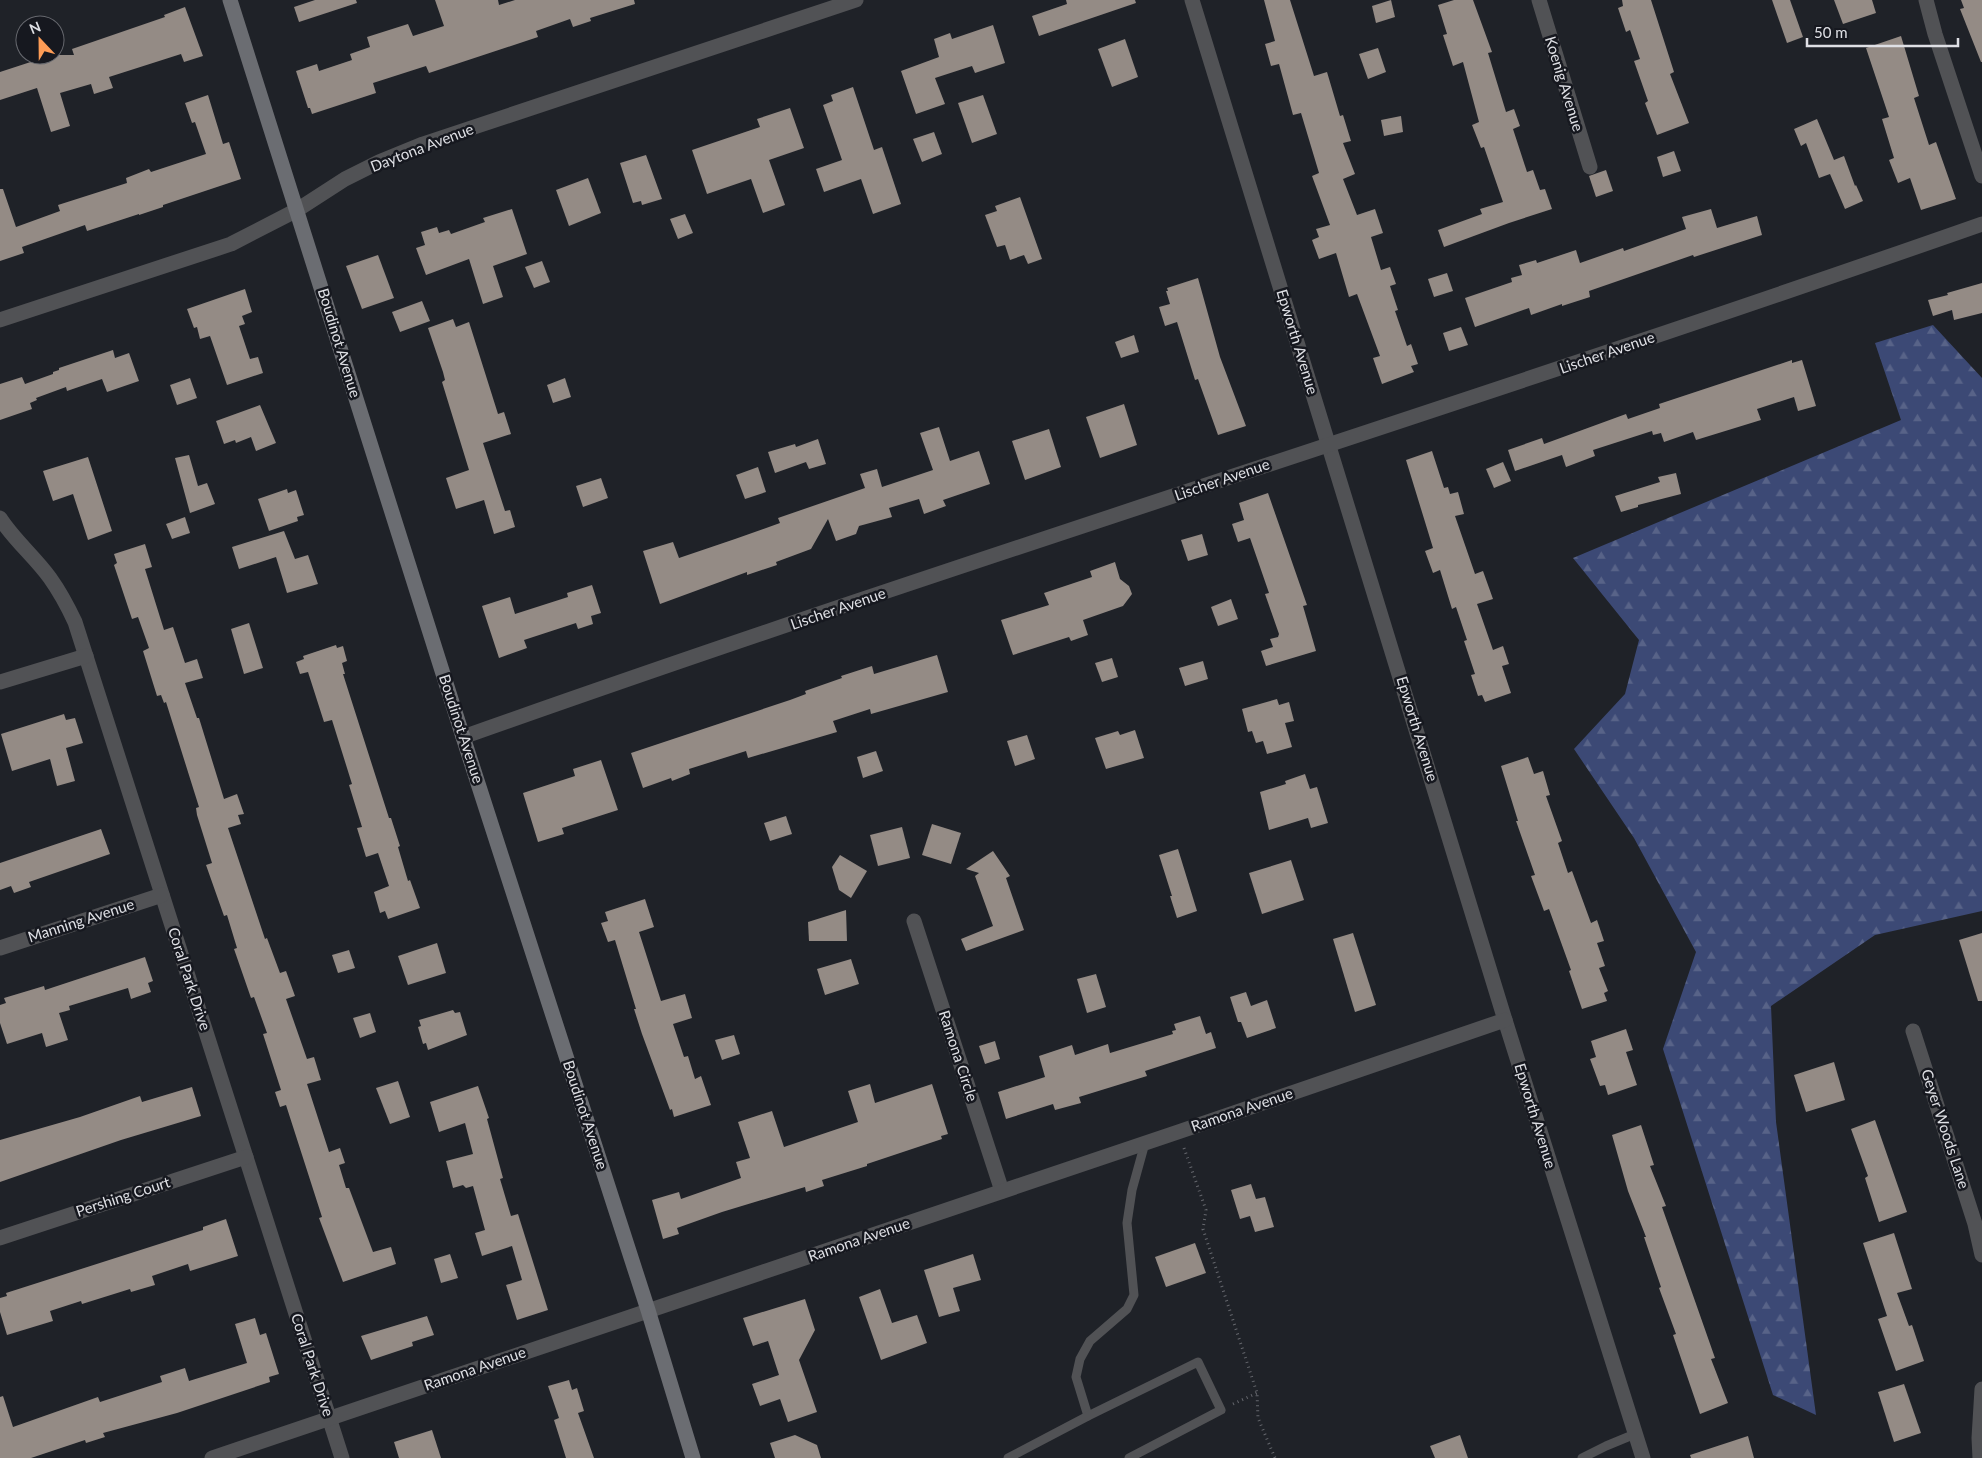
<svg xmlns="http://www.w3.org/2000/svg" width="1982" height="1458" font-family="Lato,sans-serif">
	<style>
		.forest { fill: url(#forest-firs) }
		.building { fill: #948b85 }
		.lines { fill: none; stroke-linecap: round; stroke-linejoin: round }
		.path { stroke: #65676d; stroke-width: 3; stroke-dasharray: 1 4; stroke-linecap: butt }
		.lane { stroke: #515255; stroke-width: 9 }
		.street { stroke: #515255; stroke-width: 15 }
		.secondary { stroke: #6b6d72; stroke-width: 15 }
		.labels { text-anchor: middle; stroke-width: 5; stroke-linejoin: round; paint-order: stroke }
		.street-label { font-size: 15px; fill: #dfe0e5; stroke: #16181f }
	</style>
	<defs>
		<pattern id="forest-firs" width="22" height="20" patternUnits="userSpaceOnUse" patternTransform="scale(1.25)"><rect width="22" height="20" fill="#3c4975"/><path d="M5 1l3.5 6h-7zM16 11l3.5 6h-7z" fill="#586388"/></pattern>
	</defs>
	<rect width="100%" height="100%" fill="#1f2228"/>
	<polygon class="forest" points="1933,325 1982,378 1982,911 1875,935 1771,1006 1776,1122 1816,1415 1773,1395 1663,1049 1696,952 1634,838 1574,749 1625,694 1639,640 1573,558 1901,420 1875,343"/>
	<g class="building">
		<polygon points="315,0 356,0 357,3 299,22 294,7"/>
		<polygon points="435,0 498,0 499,5 515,0 634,0 635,4 590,18 591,21 573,27 570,19 536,31 538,37 429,73 426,66 373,83 376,93 312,114 310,108 308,108 296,71 317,64 319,71 352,60 350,54 370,47 367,37 408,24 413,36 444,26"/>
		<polygon points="1066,0 1135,0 1136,3 1039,36 1032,16 1067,4"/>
		<polygon points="1264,0 1290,0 1314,76 1327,72 1340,116 1343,115 1351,141 1343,143 1355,174 1343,179 1357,215 1375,209 1383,233 1371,237 1381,270 1390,267 1396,284 1390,286 1398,310 1395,311 1407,346 1411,344 1418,364 1411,366 1414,372 1382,384 1373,358 1380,356 1357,294 1349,297 1336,253 1319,259 1312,240 1319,237 1316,229 1330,225 1312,176 1319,173 1301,113 1293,115 1279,64 1271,66 1265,44 1275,41"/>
		<polygon points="1391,0 1395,17 1376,23 1372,6"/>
		<polygon points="1454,0 1473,0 1492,52 1488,53 1506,112 1514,109 1520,126 1513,129 1527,172 1533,170 1540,190 1545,189 1552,209 1509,223 1444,247 1438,230 1482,214 1480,209 1503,202 1484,147 1481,148 1472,125 1479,122 1463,62 1453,66 1443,35 1447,34 1438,5"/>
		<polygon points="1622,0 1651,0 1674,72 1670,74 1689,123 1657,135 1645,103 1648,101 1634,61 1640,59 1630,30 1626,32 1618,8 1623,6"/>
		<polygon points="1772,0 1790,0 1803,37 1787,43"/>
		<polygon points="1834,0 1872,0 1876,13 1843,24"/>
		<polygon points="1961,0 1982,0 1982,62 1981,62 1960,9 1964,8"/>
		<polygon points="185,7 203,56 184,62 181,54 109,77 113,88 94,94 91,84 60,93 70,126 51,132 37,88 0,100 0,72 52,55 74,55 72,49 165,17 164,15"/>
		<polygon points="993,25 1005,63 975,73 972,66 935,78 945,104 916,114 901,71 939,57 934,39 950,33 952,39"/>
		<polygon points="1901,36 1919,96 1914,98 1929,145 1936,142 1956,199 1921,210 1910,178 1898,183 1889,160 1894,158 1882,119 1889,117 1866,48"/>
		<polygon points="1125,39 1138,77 1112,87 1098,49"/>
		<polygon points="1378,48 1386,72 1368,79 1359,54"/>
		<polygon points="853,87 874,150 882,147 901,204 873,214 861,179 824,192 816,169 842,160 823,105 833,101 831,95"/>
		<polygon points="208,95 223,144 229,142 241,179 163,205 163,207 139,215 139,214 87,231 85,225 22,247 24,253 0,261 0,189 3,189 16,227 60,211 58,205 127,183 126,178 149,169 151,172 206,154 195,122 192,123 185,103"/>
		<polygon points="983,95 997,134 972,143 958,103"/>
		<polygon points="790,108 804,148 769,160 785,205 763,213 751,179 707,194 692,150 760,127 757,119"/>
		<polygon points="1401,116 1403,132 1384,136 1381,120"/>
		<polygon points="1817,119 1834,160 1844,156 1855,186 1856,185 1863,201 1845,209 1830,174 1819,178 1806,143 1801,146 1794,129"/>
		<polygon points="934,132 942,154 922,162 913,139"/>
		<polygon points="1674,151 1681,171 1663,177 1657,157"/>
		<polygon points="646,155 662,199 642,205 641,201 633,203 620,163"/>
		<polygon points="1606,170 1613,191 1596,197 1589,176"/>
		<polygon points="588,178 601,213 569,226 556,190"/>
		<polygon points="1020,197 1042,259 1028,264 1024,255 1010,260 1005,245 997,247 985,215 997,211 995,206"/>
		<polygon points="512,209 527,254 493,266 503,297 483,304 469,259 426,275 416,248 425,245 421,232 437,227 439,233 449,230 451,234 485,222 483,218"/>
		<polygon points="1711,209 1717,228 1757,216 1762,235 1694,257 1693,255 1589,291 1590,297 1562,306 1562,304 1531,315 1529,308 1475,327 1465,298 1512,282 1511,278 1522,275 1519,265 1536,260 1537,263 1576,250 1580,263 1623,248 1624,251 1686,229 1682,217"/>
		<polygon points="685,214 693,233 678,239 670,219"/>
		<polygon points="378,255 394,298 362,309 346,266"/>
		<polygon points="542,261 550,282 534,288 525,267"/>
		<polygon points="1447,273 1453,291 1434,297 1428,279"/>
		<polygon points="1198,278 1220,357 1246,426 1218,435 1198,379 1195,380 1177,322 1165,326 1159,307 1170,304 1166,291 1168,291 1167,288"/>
		<polygon points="1982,283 1982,313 1954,320 1952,310 1933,316 1928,300 1948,295 1947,293"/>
		<polygon points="245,289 252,312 242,316 245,324 239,326 250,359 258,357 263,373 227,385 210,336 200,339 197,327 194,328 187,309"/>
		<polygon points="422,301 430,321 400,332 392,312"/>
		<polygon points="453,319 456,327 469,322 498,414 504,412 511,434 483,443 505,511 510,510 515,527 494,534 484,500 456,509 446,478 469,470 442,382 445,380 443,372 428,328"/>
		<polygon points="1461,327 1468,345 1449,351 1443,333"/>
		<polygon points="1134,335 1139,352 1121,358 1115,342"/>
		<polygon points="113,350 115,358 129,353 139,381 107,392 102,379 67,391 66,387 36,398 37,400 30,403 32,409 0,420 0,384 22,377 25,384 53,374 53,372 59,370 59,368"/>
		<polygon points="1792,360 1792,363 1802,360 1816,406 1798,411 1794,397 1757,409 1761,420 1696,440 1693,432 1664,442 1661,433 1653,435 1652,431 1593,450 1595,456 1566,467 1562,455 1515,471 1508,450 1542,438 1544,444 1626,414 1628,419 1660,408 1659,404"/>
		<polygon points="190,378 197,398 177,405 170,385"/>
		<polygon points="565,378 571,397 553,403 547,385"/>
		<polygon points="1124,404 1137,445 1100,458 1086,417"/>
		<polygon points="260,405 276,443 256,451 251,437 236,443 235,440 224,444 216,421"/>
		<polygon points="939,427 950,461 979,451 990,484 943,500 946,506 924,514 919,499 889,508 892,517 859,526 856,534 836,541 828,519 811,549 776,562 777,565 747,575 747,572 660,604 643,551 673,542 679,558 735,539 780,523 778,518 865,488 860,474 877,469 882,487 933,470 920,433"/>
		<polygon points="1049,429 1061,467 1025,480 1012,441"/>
		<polygon points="818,439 826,464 809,469 806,462 775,473 768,452 795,444 796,447"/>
		<polygon points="1432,451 1444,488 1448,487 1450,494 1458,492 1464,514 1455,516 1475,574 1483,571 1493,599 1477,604 1493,650 1503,646 1509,664 1502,666 1511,693 1485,702 1482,695 1478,696 1471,675 1475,674 1464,641 1467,640 1456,607 1452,609 1440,570 1433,573 1425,551 1433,548 1406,460"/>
		<polygon points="189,455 198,486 207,483 215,504 190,513 175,458"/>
		<polygon points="88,457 112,531 88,540 73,494 53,501 43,471"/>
		<polygon points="1503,462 1511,481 1494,488 1486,469"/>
		<polygon points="758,467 766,492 745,499 736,475"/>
		<polygon points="1676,473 1681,494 1638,505 1638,507 1621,512 1615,496 1660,482 1658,477"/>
		<polygon points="601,478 608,498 583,507 576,486"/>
		<polygon points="287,489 288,493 296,490 304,515 297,517 298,521 269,531 258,499"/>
		<polygon points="1268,493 1307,605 1303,606 1316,651 1266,666 1261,651 1273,647 1270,639 1278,637 1279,634 1265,594 1269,593 1250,538 1238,542 1232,524 1244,520 1239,503"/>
		<polygon points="185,517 190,533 172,539 166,524"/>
		<polygon points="284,531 295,559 308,555 318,584 287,593 276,557 239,569 232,547"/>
		<polygon points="1202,534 1208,555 1188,561 1181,540"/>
		<polygon points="145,544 152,567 145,569 164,630 173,627 185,663 197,659 203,678 185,683 197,718 199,718 224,799 237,794 244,814 238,815 241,824 228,828 265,939 267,938 280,973 286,971 295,996 286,999 307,1059 314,1057 321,1080 307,1084 329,1152 340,1148 345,1163 339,1165 346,1188 349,1188 373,1252 391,1247 396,1264 343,1282 319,1218 322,1217 286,1105 280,1107 275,1092 281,1090 263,1034 267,1033 254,997 251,998 234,949 237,948 227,915 224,916 206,865 212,863 197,815 196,808 199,807 166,702 164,703 161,695 157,696 143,651 149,648 138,617 132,619 114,565 117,563 114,554"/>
		<polygon points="1115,562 1120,579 1129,586 1132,594 1123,606 1083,620 1088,635 1071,641 1069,637 1013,655 1001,620 1049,605 1044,593 1092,577 1090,571"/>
		<polygon points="592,585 601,613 591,616 593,624 578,629 576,623 524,640 527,648 499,658 482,606 510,597 515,614 568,597 567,593"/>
		<polygon points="1231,599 1238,619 1218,626 1211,607"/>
		<polygon points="249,623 263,668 244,674 231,629"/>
		<polygon points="336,645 337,648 343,646 347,661 342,663 345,674 343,674 389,818 391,818 400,846 398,847 408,881 410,880 420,908 388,919 385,911 380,913 374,892 389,886 378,853 366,857 357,828 362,827 349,785 352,784 332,720 324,722 308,672 300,674 296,662 304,659 303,656"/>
		<polygon points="937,655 948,692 871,714 870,709 833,721 837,732 748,758 746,751 689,769 690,774 672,781 671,778 643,788 631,753 790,700 806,694 805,691 842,678 841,676 872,666 874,674"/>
		<polygon points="1112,658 1118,677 1102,682 1095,663"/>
		<polygon points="1203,661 1208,679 1185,686 1179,668"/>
		<polygon points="1277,699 1279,705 1289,702 1294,721 1285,723 1292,747 1267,754 1263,741 1256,743 1252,731 1248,732 1242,709"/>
		<polygon points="64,714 66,720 75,718 83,743 66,748 75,781 57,786 50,759 12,771 1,734"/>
		<polygon points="1135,730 1144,758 1106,769 1095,738 1118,731 1120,735"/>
		<polygon points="1027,735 1035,759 1015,766 1007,741"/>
		<polygon points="876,751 883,771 863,778 857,757"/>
		<polygon points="1528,757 1534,774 1543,771 1550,795 1546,796 1562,841 1558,843 1568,873 1572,871 1591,923 1597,920 1604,941 1597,943 1605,966 1599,968 1608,991 1604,993 1607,1001 1582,1009 1569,971 1571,970 1549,909 1544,911 1531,876 1535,875 1516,821 1518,821 1501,766"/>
		<polygon points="601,760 618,810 562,828 564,834 538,842 523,793 575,776 573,769"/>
		<polygon points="1305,774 1310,789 1317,787 1328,823 1311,828 1308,818 1269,830 1260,792 1286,784 1285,781"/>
		<polygon points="786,816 792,834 770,841 764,823"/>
		<polygon points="932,824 961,833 951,864 922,855"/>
		<polygon points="902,827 910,858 878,866 870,835"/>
		<polygon points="101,829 110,854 29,882 31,887 14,893 11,886 0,890 0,863"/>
		<polygon points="1178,849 1197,911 1177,918 1170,896 1172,896 1159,855"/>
		<polygon points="993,851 1010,876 1006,878 1024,930 966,951 961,939 993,926 975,876 979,873 966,869"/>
		<polygon points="840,855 867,871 851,898 839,890 832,867"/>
		<polygon points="1291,860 1304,900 1262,914 1249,873"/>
		<polygon points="645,899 654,927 639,932 661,1001 685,994 692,1018 673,1024 684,1057 688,1056 695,1079 701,1076 711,1105 674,1117 672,1109 670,1110 642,1034 634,1009 636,1009 615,940 608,942 601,923 608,921 605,912"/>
		<polygon points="846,910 847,941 809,941 808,922"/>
		<polygon points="1353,933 1376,1005 1355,1012 1333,939"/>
		<polygon points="1982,933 1982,1001 1978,1001 1959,940"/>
		<polygon points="437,943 446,973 408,985 398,956"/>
		<polygon points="349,950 355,968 338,973 332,955"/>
		<polygon points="145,957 153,981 148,983 151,992 131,999 128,988 69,1006 70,1010 59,1013 68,1040 46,1047 42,1033 7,1044 0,1023 0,1005 6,1003 4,998 44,986 45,990"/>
		<polygon points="851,959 859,984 825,995 817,969"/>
		<polygon points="1096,974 1106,1007 1087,1013 1077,979"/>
		<polygon points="1246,992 1251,1006 1267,1000 1276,1028 1247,1038 1241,1022 1238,1022 1230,997"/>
		<polygon points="453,1010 455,1013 460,1012 467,1035 428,1050 426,1043 423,1044 418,1027 421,1026 419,1020"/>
		<polygon points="370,1013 376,1032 360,1038 353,1018"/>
		<polygon points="1200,1016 1206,1034 1211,1032 1216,1048 1145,1071 1147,1076 1079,1097 1081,1103 1055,1110 1053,1104 1006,1119 998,1092 1045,1077 1039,1056 1072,1045 1075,1055 1108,1044 1110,1053 1173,1034 1172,1031 1176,1030 1174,1024"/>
		<polygon points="1626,1029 1633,1050 1626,1052 1637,1085 1608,1095 1605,1085 1600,1086 1590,1059 1596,1057 1591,1041"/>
		<polygon points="734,1035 740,1054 722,1060 715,1040"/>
		<polygon points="995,1041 1000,1059 985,1064 979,1046"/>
		<polygon points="1834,1062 1845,1100 1806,1112 1794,1075"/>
		<polygon points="398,1081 410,1117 390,1124 376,1088"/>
		<polygon points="870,1084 875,1103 932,1084 948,1134 941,1136 942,1139 867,1164 867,1166 822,1180 824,1186 806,1192 805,1187 722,1212 677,1228 679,1234 663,1239 652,1200 679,1192 681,1199 741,1178 736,1162 750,1158 738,1122 772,1111 784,1147 858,1122 848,1091"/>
		<polygon points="478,1086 489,1118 487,1119 503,1178 500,1179 511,1216 518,1214 548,1310 517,1320 506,1285 522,1280 512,1246 482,1256 475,1233 485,1230 473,1186 466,1188 463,1185 453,1188 446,1161 473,1154 465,1123 439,1132 430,1102"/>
		<polygon points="192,1087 201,1116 121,1140 0,1182 0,1140 80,1117 140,1096 142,1102"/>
		<polygon points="1875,1120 1907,1212 1879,1222 1865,1178 1868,1176 1851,1129"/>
		<polygon points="1641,1125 1654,1165 1650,1166 1666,1206 1662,1207 1715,1358 1711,1359 1728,1403 1700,1414 1673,1335 1676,1334 1659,1288 1661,1287 1644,1237 1646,1237 1628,1191 1612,1135"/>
		<polygon points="1251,1184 1256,1199 1265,1197 1274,1227 1255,1232 1250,1216 1240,1219 1231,1190"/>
		<polygon points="226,1219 238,1256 190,1271 188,1264 152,1276 155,1285 131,1292 130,1289 82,1304 81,1301 50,1311 53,1321 7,1335 0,1312 0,1298 7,1296 6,1293 203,1230 203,1227"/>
		<polygon points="1894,1233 1912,1289 1897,1293 1909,1326 1912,1325 1924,1361 1896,1371 1878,1319 1887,1316 1863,1243"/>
		<polygon points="1195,1243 1206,1273 1166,1287 1155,1257"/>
		<polygon points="450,1254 458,1278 441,1283 434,1259"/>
		<polygon points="973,1254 981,1280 953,1288 960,1311 939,1317 924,1270"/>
		<polygon points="880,1289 892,1323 917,1315 927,1343 881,1360 859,1297"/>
		<polygon points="805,1299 815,1330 799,1360 817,1412 788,1422 780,1399 760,1406 752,1384 779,1375 768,1341 753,1346 743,1318"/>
		<polygon points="427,1316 434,1335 412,1342 413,1346 371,1360 361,1336"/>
		<polygon points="255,1318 260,1335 266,1333 279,1374 269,1377 270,1382 177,1413 103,1433 105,1437 86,1443 85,1440 31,1458 0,1458 0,1397 3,1396 13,1427 98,1397 100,1402 162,1382 160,1376 185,1368 189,1381 247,1363 235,1324"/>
		<polygon points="569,1380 572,1390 577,1388 584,1411 578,1413 594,1458 566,1458 554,1420 559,1418 548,1386"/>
		<polygon points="1904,1384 1921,1433 1894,1442 1878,1392"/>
		<polygon points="432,1430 441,1458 399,1458 394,1442"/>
		<polygon points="795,1435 817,1445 821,1458 775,1458 770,1443"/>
		<polygon points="1460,1435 1468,1458 1435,1458 1430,1446"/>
		<polygon points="1748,1436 1754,1458 1691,1458 1690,1455"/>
	</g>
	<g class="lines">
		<g class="path">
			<polyline points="1184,1148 1206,1210 1203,1229 1257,1393 1258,1418 1275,1458"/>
			<polyline points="1233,1404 1257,1393"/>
		</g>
		<g class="lane">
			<polyline points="1088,1416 1076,1377 1080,1359 1090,1341 1127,1309 1134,1295 1127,1223 1132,1190 1145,1143"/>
			<polyline points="1008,1458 1088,1416 1198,1362 1221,1410 1129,1458"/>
			<polyline points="1582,1458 1606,1446 1635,1434"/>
		</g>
		<g class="street">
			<polyline points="1192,0 1505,1020 1643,1458"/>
			<polyline points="1539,0 1590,167"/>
			<polyline points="1926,0 1935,34 1982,176"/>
			<polyline points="0,320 231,244 297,210 345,179 379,162 423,144 856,0"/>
			<path d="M0 518C14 540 35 557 50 578 60 592 68 607 75 622L342 1458"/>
			<polyline points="0,682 86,656"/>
			<path d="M463 737C967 558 1478 401 1982 224"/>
			<polyline points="914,921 1002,1191"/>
			<polyline points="0,948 162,895"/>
			<polyline points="1913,1031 1975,1224 1982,1255"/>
			<polyline points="0,1238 246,1157"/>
			<polyline points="212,1458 1178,1132 1505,1020"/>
			<polyline points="1980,1458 1979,1438 1982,1389"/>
		</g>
		<polyline class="secondary" points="230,0 463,737 648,1310 693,1458"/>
	</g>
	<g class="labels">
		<g class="street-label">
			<text transform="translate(1564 84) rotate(73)" y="5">Koenig Avenue</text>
			<text transform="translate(422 148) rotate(-21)" y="5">Daytona Avenue</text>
			<text transform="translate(1297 342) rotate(73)" y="5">Epworth Avenue</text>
			<text transform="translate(339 343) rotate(73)" y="5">Boudinot Avenue</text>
			<text transform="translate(1607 353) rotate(-19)" y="5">Lischer Avenue</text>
			<text transform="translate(1222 480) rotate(-19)" y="5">Lischer Avenue</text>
			<text transform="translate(838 609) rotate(-19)" y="5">Lischer Avenue</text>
			<text transform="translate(461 729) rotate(72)" y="5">Boudinot Avenue</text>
			<text transform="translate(1417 729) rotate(73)" y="5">Epworth Avenue</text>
			<text transform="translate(81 921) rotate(-18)" y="5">Manning Avenue</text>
			<text transform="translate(189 979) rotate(72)" y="5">Coral Park Drive</text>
			<text transform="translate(958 1056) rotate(72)" y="5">Ramona Circle</text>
			<text transform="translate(1242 1110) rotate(-19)" y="5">Ramona Avenue</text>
			<text transform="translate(585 1115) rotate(72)" y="5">Boudinot Avenue</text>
			<text transform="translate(1535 1116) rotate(73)" y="5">Epworth Avenue</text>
			<text transform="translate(1945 1129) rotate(72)" y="5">Geyer Woods Lane</text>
			<text transform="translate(123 1197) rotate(-18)" y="5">Pershing Court</text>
			<text transform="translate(859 1240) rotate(-19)" y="5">Ramona Avenue</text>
			<text transform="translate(312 1365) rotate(72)" y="5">Coral Park Drive</text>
			<text transform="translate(475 1369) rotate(-19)" y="5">Ramona Avenue</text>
		</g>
	</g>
	<g transform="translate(40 40) rotate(338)"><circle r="24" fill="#16181f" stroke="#66686e"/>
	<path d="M0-4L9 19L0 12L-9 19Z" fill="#fd9c56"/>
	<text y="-8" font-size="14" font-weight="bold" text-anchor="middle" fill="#dfe0e5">N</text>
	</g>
	<path d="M1807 38v8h151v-8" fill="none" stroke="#dfe0e5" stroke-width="2.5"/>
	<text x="1814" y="38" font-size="15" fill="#dfe0e5" stroke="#16181f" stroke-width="4" paint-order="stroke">50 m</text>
</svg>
